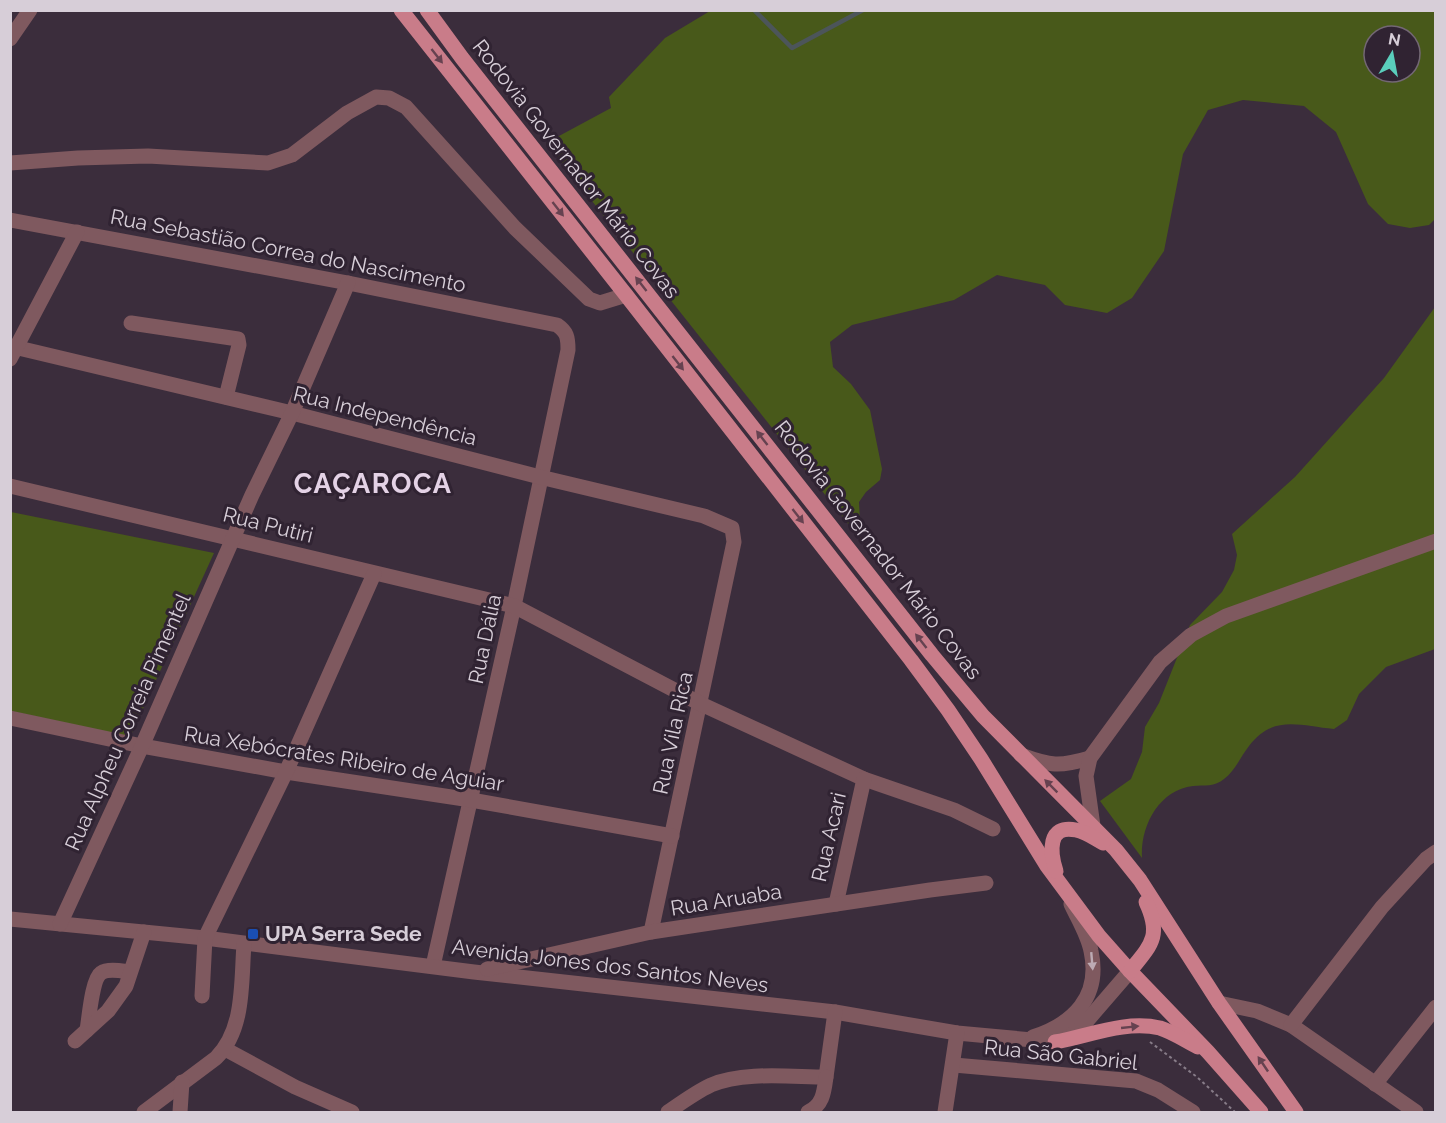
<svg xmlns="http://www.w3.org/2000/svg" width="1446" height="1123" font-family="Raleway,sans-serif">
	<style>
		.green { fill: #48591a; fill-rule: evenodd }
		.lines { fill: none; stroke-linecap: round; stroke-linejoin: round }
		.stream { stroke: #4c555a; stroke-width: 4.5 }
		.path { stroke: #877c88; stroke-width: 2; stroke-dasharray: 3 3; stroke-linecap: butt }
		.minor { stroke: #7f595f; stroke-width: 15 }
		.major { stroke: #c97c89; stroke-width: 15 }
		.oneway { fill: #664250 }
		.oneway2 { fill: #bdabb4 }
		.transit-dot { fill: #1a4fb4; stroke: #302332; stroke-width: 2 }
		.labels { text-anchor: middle; stroke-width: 6; stroke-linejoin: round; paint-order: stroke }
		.street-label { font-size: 21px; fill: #d7ced8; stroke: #302332 }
		.poi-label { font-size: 21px; font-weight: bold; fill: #d7ced8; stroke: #302332; text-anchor: start }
		.district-label { font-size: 27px; font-weight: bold; letter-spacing: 1.5px; fill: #e4d2e6; stroke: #302332 }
	</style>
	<rect width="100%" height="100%" fill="#3b2d3c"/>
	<g class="green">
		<path d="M710 11H1435V219L1429 225 1410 228 1388 224 1368 204 1336 132 1304 106 1243 100 1208 110 1183 154 1164 251 1132 298 1107 313 1065 305 1045 285 997 275 954 300 852 325 830 342 833 367 851 384 870 410 882 469 880 480 866 492 859 502 861 540 546 143 611 108 609 97 665 38ZM1374 36H1410V72H1374Z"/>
		<path d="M1435 307V649L1386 667 1359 694 1347 720 1334 729C1300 726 1273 714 1249 746 1241 756 1235 771 1224 779 1215 787 1204 785 1193 786 1159 790 1140 826 1142 858L1100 801 1131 779 1142 752 1145 727 1159 703 1190 625 1222 592 1234 570 1237 555 1232 534 1295 477 1384 378Z"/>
		<polygon points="11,512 214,553 130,737 11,711"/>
	</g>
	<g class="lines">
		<polyline class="stream" points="754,10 792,48 863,10"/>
		<polyline class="path" points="1150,1042 1197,1077 1235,1112"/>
		<g class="minor">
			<polyline points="10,39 30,10"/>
			<polyline points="10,163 78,158 148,156 268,163 292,155 347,113 376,97 389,98 406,107 515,228 589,299 600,303 626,295"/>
			<path d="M10 220 348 283 557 325C567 332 568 337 568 350L514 606 433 966"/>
			<polyline points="131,323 238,339 239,345 226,397"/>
			<polyline points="10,346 292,413 540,477 704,516 732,528 734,542 651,932"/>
			<polyline points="10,359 77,232"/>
			<polyline points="10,486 514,606 701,704 864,779 954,810 993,829"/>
			<polyline points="10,718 142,746 286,772 471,800 672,836"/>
			<path d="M1021 755C1051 766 1059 767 1090 758"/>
			<polyline points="1093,826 1086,776 1090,758 1160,662 1191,635 1226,616 1436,541"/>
			<polyline points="836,904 864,779"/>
			<polyline points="10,919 205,938 474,972 835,1012 957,1033 1055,1042 1086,1022 1130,971"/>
			<polyline points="60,924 142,746 252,495 292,413 348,283"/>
			<polyline points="487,969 651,932 930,890 986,883"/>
			<polyline points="202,996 205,938 286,772 374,574"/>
			<polyline points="1219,1003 1257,1011 1291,1025 1416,1112"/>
			<polyline points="1291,1025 1382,907 1426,859 1436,852"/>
			<path d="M87 1030C89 1019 92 979 101 973 108 968 122 971 130 972"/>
			<path d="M1033 1037C1073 1024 1101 997 1091 951 1088 935 1078 919 1071 904"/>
			<polyline points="75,1041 108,1011 126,986 144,932"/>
			<polyline points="225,1049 295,1087 352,1112"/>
			<polyline points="954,1065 1136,1081 1158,1090 1193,1112"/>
			<polyline points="1375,1084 1436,1007"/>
			<path d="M144 1112 216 1058C245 1029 241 982 244 944"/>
			<polyline points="180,1112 182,1082"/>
			<path d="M668 1112C681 1103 696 1092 711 1085 743 1071 792 1077 826 1077L835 1012"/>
			<path d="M808 1112C823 1105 824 1092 826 1077"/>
			<polyline points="945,1112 957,1033"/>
		</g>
		<g class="major">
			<polyline points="401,10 626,295 911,660 948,710 981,759 1047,866 1099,936 1130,971 1208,1052 1261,1112"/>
			<polyline points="427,10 462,58 932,655 983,716 1116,850 1140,880 1219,1003 1296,1112"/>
			<path d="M1056 871C1050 853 1047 824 1076 830 1086 832 1094 838 1103 843"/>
			<path d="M1130 971C1151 945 1162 936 1146 902"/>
			<path d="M1055 1042C1089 1036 1125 1020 1160 1028 1173 1032 1186 1041 1198 1047"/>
		</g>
	</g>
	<defs><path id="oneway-solid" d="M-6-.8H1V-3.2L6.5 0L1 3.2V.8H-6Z" transform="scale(1.5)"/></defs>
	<g class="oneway">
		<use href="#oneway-solid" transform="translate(437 56) rotate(52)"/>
		<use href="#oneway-solid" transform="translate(558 209) rotate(52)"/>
		<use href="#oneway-solid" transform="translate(641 284) rotate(-128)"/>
		<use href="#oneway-solid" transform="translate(678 363) rotate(52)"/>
		<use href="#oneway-solid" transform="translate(762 438) rotate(-128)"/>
		<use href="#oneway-solid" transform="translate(798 516) rotate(52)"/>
		<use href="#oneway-solid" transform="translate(921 641) rotate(-128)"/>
		<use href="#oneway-solid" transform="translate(1051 786) rotate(-135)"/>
		<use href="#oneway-solid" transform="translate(1130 1027) rotate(-6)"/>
		<use href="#oneway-solid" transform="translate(1263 1064) rotate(-124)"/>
	</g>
	<use class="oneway2" href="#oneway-solid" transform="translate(1092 961) rotate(85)"/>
	<rect class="transit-dot" x="247" y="928" width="12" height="12" rx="3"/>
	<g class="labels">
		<g class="street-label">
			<text transform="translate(576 169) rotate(52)" y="7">Rodovia Governador Mário Covas</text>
			<text transform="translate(288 251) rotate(11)" y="7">Rua Sebastião Correa do Nascimento</text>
			<text transform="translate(385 416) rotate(14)" y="7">Rua Independência</text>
			<text transform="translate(268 525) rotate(14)" y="7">Rua Putiri</text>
			<text transform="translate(878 550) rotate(52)" y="7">Rodovia Governador Mário Covas</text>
			<text transform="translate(485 639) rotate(-78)" y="7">Rua Dália</text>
			<text transform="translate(128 722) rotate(-66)" y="7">Rua Alpheu Correia Pimentel</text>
			<text transform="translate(673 733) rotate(-78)" y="7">Rua Vila Rica</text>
			<text transform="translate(344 759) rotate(9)" y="7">Rua Xebócrates Ribeiro de Aguiar</text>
			<text transform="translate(829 837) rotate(-77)" y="7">Rua Acari</text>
			<text transform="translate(726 900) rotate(-9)" y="7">Rua Aruaba</text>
			<text transform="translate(610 966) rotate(7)" y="7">Avenida Jones dos Santos Neves</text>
			<text transform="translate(1061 1055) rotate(6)" y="7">Rua São Gabriel</text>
		</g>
		<g class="poi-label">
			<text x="265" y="941">UPA Serra Sede</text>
		</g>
		<g class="district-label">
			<text x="373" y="493">CAÇAROCA</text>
		</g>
	</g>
	<rect width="1446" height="1123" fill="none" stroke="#d7ced8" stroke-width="24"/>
	<g transform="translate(1392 54) rotate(10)"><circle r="28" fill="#302332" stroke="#736774" stroke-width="1.5"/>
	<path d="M0-4.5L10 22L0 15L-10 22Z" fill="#5acebc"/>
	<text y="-9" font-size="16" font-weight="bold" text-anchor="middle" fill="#d7ced8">N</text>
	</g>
</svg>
